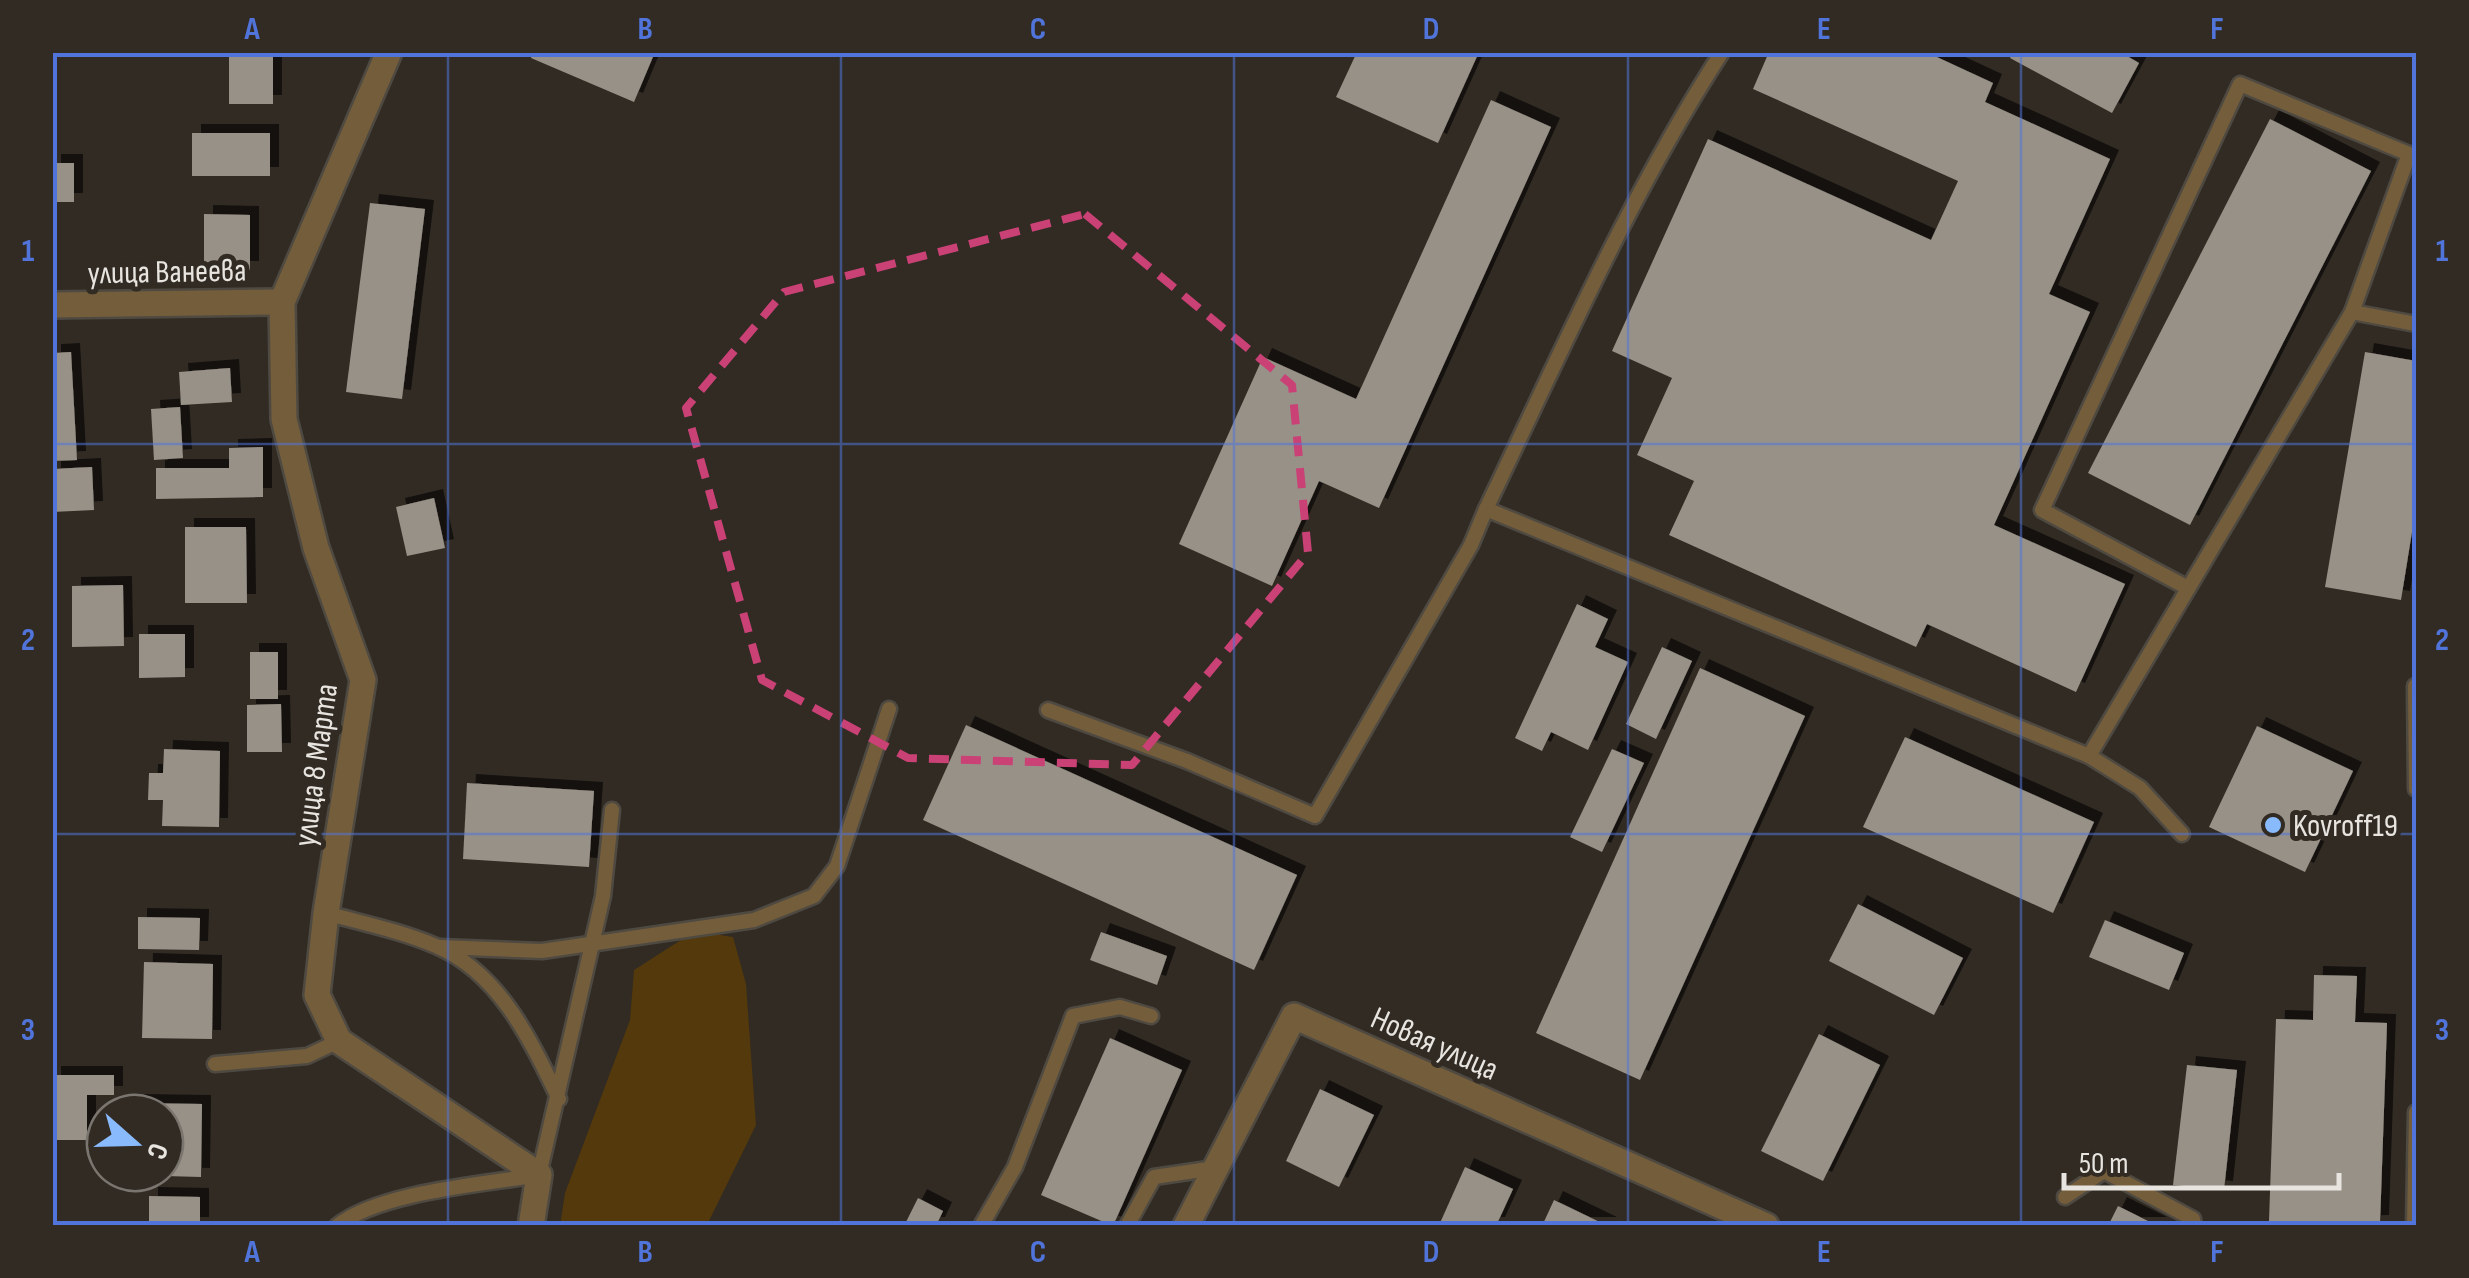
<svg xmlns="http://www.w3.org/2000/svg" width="2469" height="1278" font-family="'Sofia Sans Condensed',sans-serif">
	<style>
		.green { fill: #53390b }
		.building { fill: #989188; filter: url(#shadow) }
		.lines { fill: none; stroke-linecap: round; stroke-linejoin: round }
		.lane-casing { stroke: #4e4941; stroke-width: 19 }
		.street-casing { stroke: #4e4941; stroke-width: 30 }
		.lane { stroke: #745d3b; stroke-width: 14 }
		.street { stroke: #745d3b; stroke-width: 25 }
		.marked { fill: none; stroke: #ca4176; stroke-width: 8; stroke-dasharray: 20 12; stroke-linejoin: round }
		.grid { fill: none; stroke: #5074da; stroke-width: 2.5; stroke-opacity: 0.55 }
		.poi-dot { fill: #89bafc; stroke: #312b23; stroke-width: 4 }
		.labels { text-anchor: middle; stroke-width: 10; stroke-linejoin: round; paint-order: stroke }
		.street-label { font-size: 32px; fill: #e8e5e0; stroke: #312b23 }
		.poi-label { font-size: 32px; fill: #e8e5e0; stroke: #312b23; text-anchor: start }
		.neatline { fill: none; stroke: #5074da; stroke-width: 4 }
		.grid-label { font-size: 32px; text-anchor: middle; font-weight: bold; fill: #5074da }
	</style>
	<defs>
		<filter id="shadow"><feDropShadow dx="9" dy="-9" stdDeviation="0" flood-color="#0009"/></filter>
	</defs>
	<rect width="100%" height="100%" fill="#312b23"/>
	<polygon class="green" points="695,931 733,937 746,984 756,1125 707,1225 560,1226 565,1193 630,1020 634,970"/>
	<g class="building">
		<polygon points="533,52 655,52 634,102 531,58"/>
		<polygon points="1357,52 1479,52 1438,143 1336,97"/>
		<polygon points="1769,52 1926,52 1993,83 1985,102 2110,159 2049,294 2090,312 1994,525 2125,584 2076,692 1927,624 1916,647 1669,535 1694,481 1637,455 1672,378 1612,351 1708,139 1931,240 1958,181 1753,89"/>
		<polygon points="2013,52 2120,52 2139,63 2112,113 2010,58"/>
		<rect x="229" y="57" width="44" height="47"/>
		<polygon points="1491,100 1551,127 1379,508 1319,481 1272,586 1179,544 1263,357 1356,399"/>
		<polygon points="2270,119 2371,171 2190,525 2088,473"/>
		<rect x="192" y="133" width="78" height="43"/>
		<rect x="52" y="163" width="22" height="39"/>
		<polygon points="370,203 425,209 402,399 346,392"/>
		<polygon points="204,214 250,215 250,270 204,270"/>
		<polygon points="71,352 77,460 52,461 52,353"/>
		<polygon points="2365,352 2416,361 2416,507 2401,600 2325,587"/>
		<polygon points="230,368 232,402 181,405 179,372"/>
		<polygon points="180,407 183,458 154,460 151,409"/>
		<polygon points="263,447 263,497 156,499 156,468 229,468 229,448"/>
		<polygon points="92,467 94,510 52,512 52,469"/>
		<polygon points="434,498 445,548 407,556 396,507"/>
		<polygon points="185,527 246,527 247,603 185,603"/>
		<polygon points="123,585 124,646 72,647 72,586"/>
		<polygon points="1577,604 1608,619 1595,647 1628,662 1588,750 1551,732 1542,751 1515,738"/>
		<polygon points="139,634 185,634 185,677 139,678"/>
		<polygon points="1662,647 1692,661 1656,739 1626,724"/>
		<rect x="250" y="652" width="28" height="47"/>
		<polygon points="1700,668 1805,716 1640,1080 1536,1033"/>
		<polygon points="281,704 282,752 247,752 247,705"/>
		<polygon points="966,725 1297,875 1254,970 923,820"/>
		<polygon points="2257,726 2353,771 2305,872 2209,827"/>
		<polygon points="1905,737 2094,822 2053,913 1863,827"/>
		<polygon points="164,749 220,751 219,827 162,826 163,800 148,800 149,773 163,773"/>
		<polygon points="1612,749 1644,763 1602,852 1570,837"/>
		<polygon points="467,783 594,791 589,867 463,859"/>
		<polygon points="1858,904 1963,958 1934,1015 1829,961"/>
		<polygon points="138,917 200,918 199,950 138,949"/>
		<polygon points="2105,920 2184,953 2169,990 2089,957"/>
		<polygon points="1101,932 1167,956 1157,985 1090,960"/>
		<polygon points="144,962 213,964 212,1039 142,1038"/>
		<polygon points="2314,975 2357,976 2355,1022 2387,1023 2380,1224 2306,1226 2307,1222 2269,1221 2276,1019 2313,1020"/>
		<polygon points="1819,1034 1880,1065 1823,1181 1761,1151"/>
		<polygon points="1110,1038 1182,1070 1113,1226 1041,1195"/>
		<polygon points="2187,1065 2237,1070 2224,1190 2173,1185"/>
		<polygon points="52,1075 114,1075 114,1095 87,1095 87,1140 53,1140"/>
		<polygon points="1320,1089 1374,1115 1339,1187 1286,1161"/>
		<polygon points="134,1103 202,1104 201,1177 165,1176 165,1113 134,1113"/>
		<polygon points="1465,1167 1513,1189 1496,1226 1446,1226 1440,1223"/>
		<polygon points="149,1196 200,1197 200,1226 149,1226"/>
		<polygon points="918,1198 943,1211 936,1226 904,1226"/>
		<polygon points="1554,1200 1608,1226 1542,1226"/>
		<polygon points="2118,1206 2158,1226 2108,1226"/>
	</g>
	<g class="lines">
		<defs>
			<g id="lane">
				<path d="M1486 509C1560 355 1629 196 1722 52"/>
				<polyline points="2188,588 2042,510 2240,84 2409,154 2352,312"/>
				<polyline points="2415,686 2416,789"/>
				<polyline points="1048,710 1187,761 1315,816 1471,545 1486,509 2089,756 2352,312 2416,324"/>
				<polyline points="2089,756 2140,788 2182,834"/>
				<path d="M326 913C362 923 401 931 436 946 500 973 531 1041 559 1099"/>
				<polyline points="440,947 542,951 754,920 814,896 837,866 889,709"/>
				<polyline points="215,1064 307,1056 339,1041"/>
				<polyline points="2065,1197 2104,1171 2193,1219 2194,1226"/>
				<path d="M337 1226C379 1192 485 1184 539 1175L603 896 612 810"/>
				<polyline points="981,1226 1015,1167 1073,1016 1120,1007 1151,1016"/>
				<polyline points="1127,1226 1154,1177 1215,1168"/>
				<polyline points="2414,1226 2416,1112"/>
			</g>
			<g id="street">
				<polyline points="389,52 282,302 284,419 316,548 363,680 326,913 317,995 339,1041 539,1175 531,1226"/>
				<polyline points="52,305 282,302"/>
				<polyline points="1186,1226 1294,1016 1766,1226"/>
			</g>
		</defs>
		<use href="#lane" class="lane-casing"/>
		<use href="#street" class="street-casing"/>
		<use href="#lane" class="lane"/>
		<use href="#street" class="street"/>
	</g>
	<path class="marked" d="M1085 214 1292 385 1308 553 1132 765 908 758 762 680 686 408 784 292Z"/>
	<path class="grid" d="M448 52V1226M841 52V1226M1234 52V1226M1628 52V1226M2021 52V1226M52 444H2416M52 834H2416"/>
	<circle class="poi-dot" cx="2273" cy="825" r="10"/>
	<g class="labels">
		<g class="street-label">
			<text transform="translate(167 271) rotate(-1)" y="11">улица Ванеева</text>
			<text transform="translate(315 765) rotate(-82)" y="11">улица 8 Марта</text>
			<text transform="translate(1435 1043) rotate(24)" y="11">Новая улица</text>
		</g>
		<g class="poi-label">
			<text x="2293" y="836">Kovroff19</text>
		</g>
	</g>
	<rect width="2469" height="1278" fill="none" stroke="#312b23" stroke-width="110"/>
	<g transform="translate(135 1143) rotate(110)"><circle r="48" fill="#312b23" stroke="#7a756f" stroke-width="2.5"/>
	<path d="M0-8L18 38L0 25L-18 38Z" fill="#89bafc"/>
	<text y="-15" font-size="28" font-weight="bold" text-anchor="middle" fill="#e8e5e0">С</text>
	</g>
	<path d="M2064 1173v15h275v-15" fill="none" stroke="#e8e5e0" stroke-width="5"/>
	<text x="2079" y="1173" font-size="30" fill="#e8e5e0" stroke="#312b23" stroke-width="8" paint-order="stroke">50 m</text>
	<rect x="55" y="55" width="2359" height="1168" class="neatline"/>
	<g class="grid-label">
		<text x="252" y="39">A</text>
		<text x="645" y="39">B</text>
		<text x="1038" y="39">C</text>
		<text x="1431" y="39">D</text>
		<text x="1824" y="39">E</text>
		<text x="2217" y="39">F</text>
		<text x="28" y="261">1</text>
		<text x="2442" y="261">1</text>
		<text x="28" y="650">2</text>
		<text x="2442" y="650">2</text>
		<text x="28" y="1040">3</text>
		<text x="2442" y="1040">3</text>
		<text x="252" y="1262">A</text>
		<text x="645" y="1262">B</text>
		<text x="1038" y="1262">C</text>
		<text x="1431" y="1262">D</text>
		<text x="1824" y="1262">E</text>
		<text x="2217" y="1262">F</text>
	</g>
</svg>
